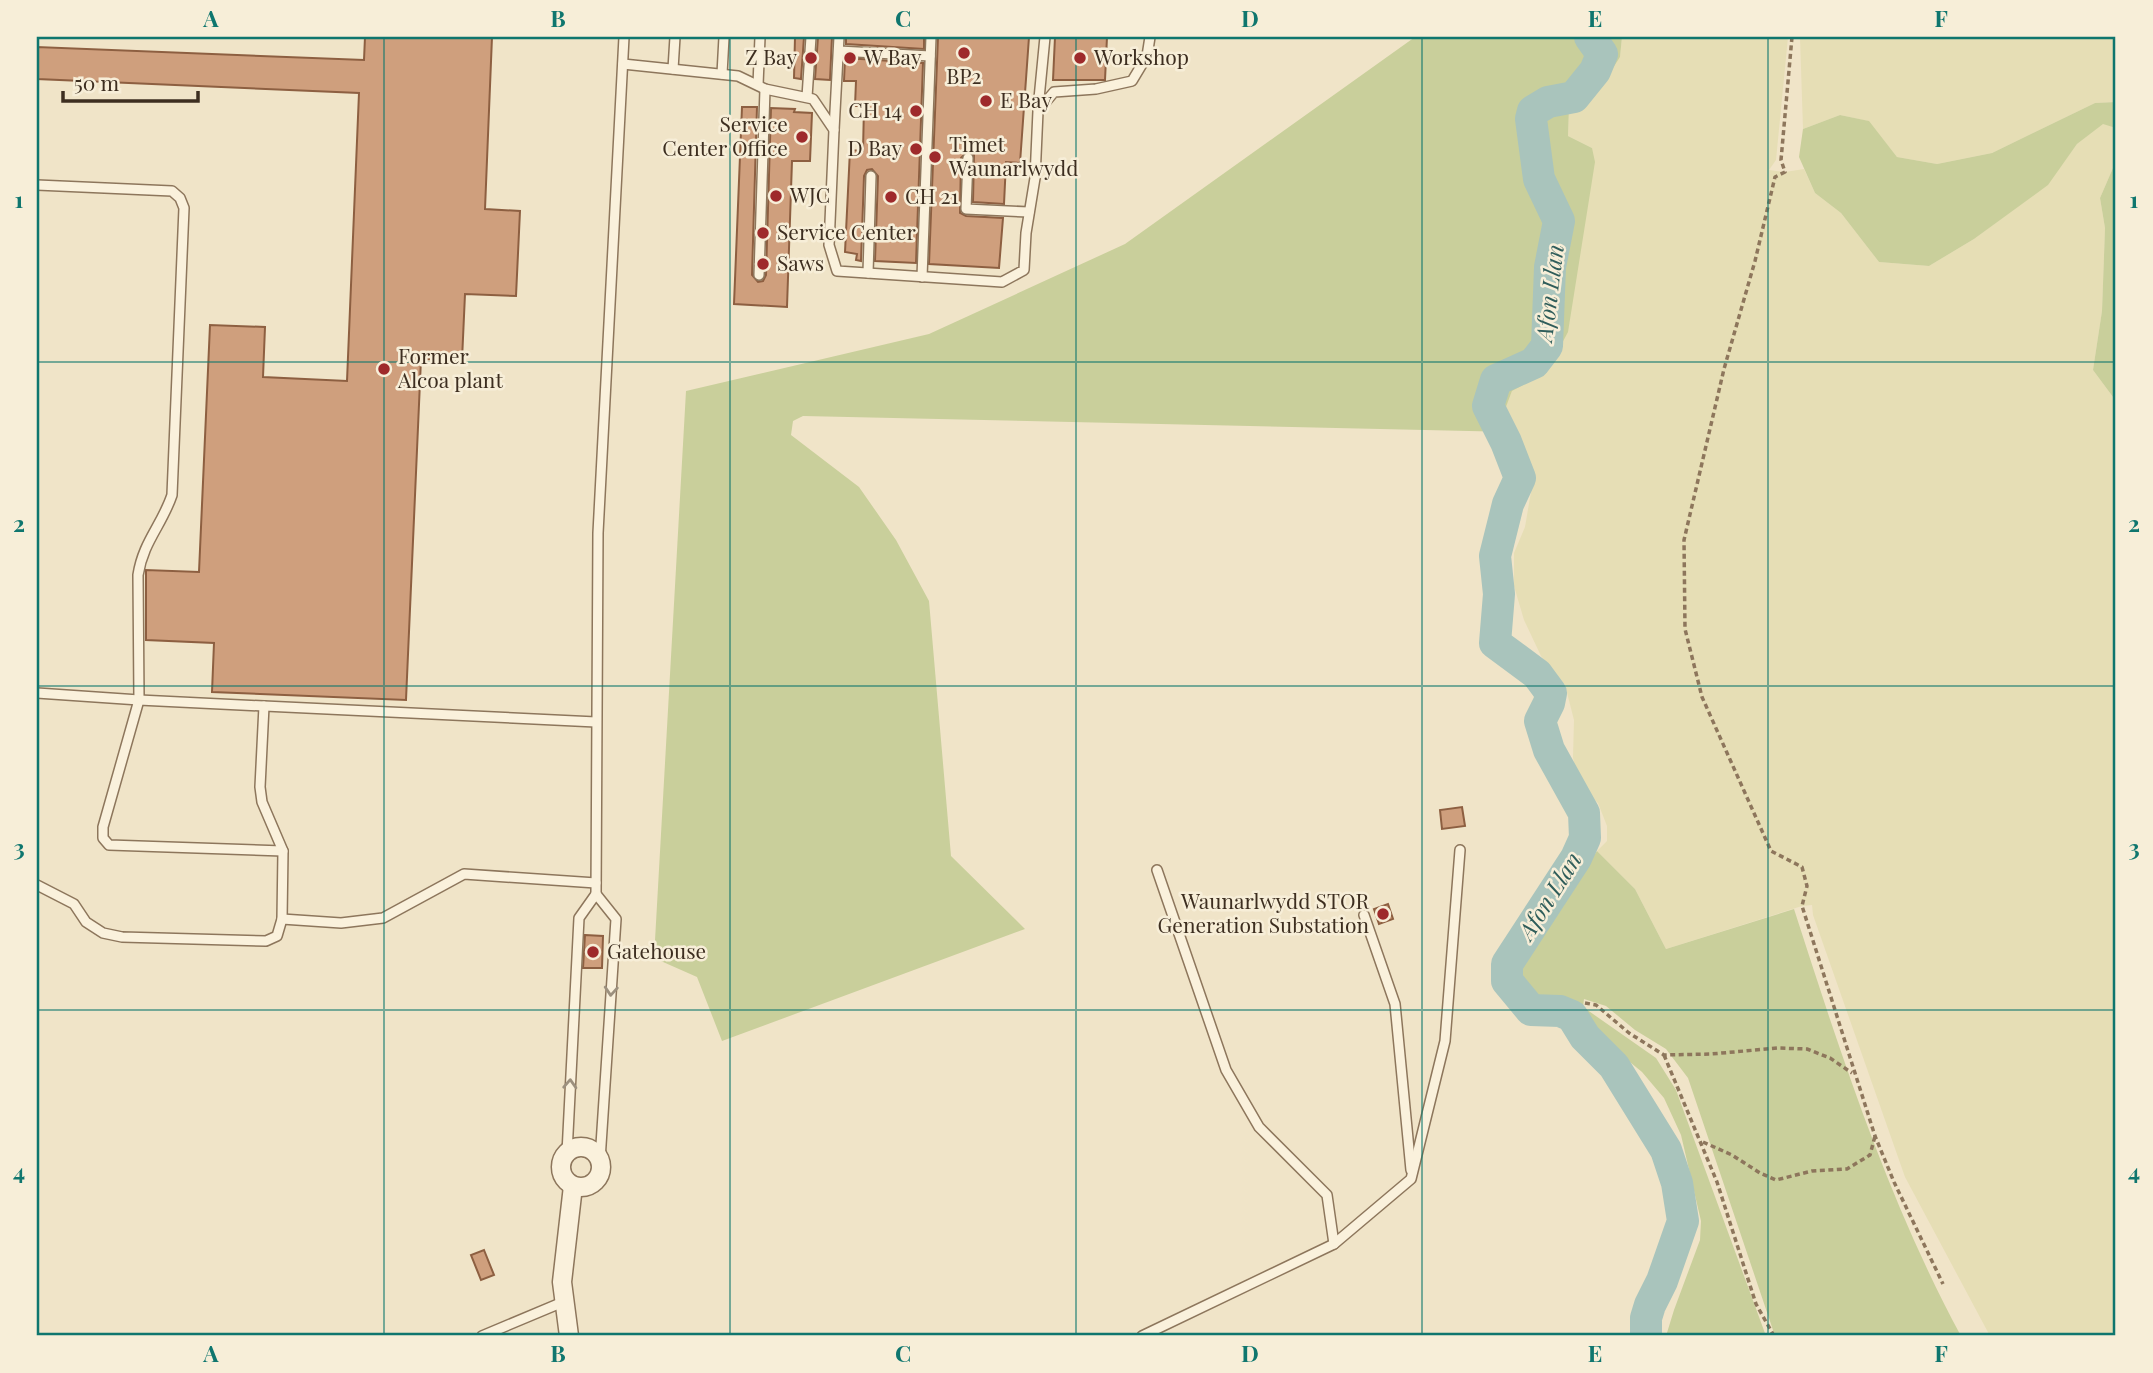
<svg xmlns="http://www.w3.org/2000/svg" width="2153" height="1373" font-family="'Playfair Display',serif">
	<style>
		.farmland { fill: #e6deb5 }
		.green { fill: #c9cf9b }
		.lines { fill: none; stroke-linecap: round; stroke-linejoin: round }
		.river { stroke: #a9c4bc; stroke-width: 32 }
		.building { fill: #cf9f7d; stroke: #8d5f41; stroke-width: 2 }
		.service-casing { stroke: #8d765c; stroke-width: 12 }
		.minor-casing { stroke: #8d765c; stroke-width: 21 }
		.path { stroke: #8d765c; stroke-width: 3.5; stroke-dasharray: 5 3.5; stroke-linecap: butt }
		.service { stroke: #faf1dc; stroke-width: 9 }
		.minor { stroke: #faf1dc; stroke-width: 18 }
		.oneway { stroke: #9c907e }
		.grid { fill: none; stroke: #0f766e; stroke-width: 2; stroke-opacity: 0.55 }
		.poi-dot { fill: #9e2a2b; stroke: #f7eed8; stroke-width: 2.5 }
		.labels { text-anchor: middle; stroke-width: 5; stroke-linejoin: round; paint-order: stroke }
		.poi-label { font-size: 21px; fill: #3d2e20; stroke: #f7eed8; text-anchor: start }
		.water-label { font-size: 23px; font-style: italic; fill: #2f5d5a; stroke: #f7eed8 }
		.neatline { fill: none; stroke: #0f766e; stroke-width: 2.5 }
		.grid-label { font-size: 23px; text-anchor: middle; font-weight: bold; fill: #0f766e }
	</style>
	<rect width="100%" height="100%" fill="#f0e4c8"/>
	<g class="farmland">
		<polygon points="1622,37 1788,37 1776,160 1769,170 1785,172 1804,169 1815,193 1841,213 1879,262 1929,266 1974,239 2047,185 2077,144 2103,123 2116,128 2116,161 2100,198 2105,228 2102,311 2093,370 2116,401 2116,1336 1990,1336 1905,1177 1813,915 1812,905 1802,906 1666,949 1635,889 1597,851 1607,841 1607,826 1598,803 1577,784 1573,757 1574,720 1565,685 1541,656 1524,620 1514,586 1514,553 1525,527 1532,486 1521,451 1504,411 1512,391 1546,373 1592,148 1568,136 1569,108 1620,57"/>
		<polygon points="1800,37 2116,37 2116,102 2095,103 1992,153 1937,164 1897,157 1868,121 1840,115 1803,129"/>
	</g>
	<g class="green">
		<polygon points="1415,37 1622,37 1620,57 1594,97 1569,108 1568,136 1592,148 1595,162 1568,332 1546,373 1512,391 1504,412 1513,432 803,416 793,421 791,435 859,487 896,540 929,601 951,856 1025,929 722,1041 697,977 654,958 686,391 929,334 1125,244"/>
		<polygon points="2116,102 2116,128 2103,124 2077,144 2048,185 1974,239 1929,266 1879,262 1841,213 1815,193 1799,157 1803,129 1840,115 1869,121 1897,157 1937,164 1992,153 2095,103"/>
		<polygon points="2116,161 2116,401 2093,370 2102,311 2105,228 2100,198"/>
		<path d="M1597 851 1635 889 1666 949 1794 909C1841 1055 1888 1201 1961 1336H1775L1688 1078 1666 1049 1635 1030 1606 1006 1584 999 1583 1007 1656 1058 1676 1090 1766 1336H1666L1674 1310 1700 1240 1701 1221 1681 1135 1664 1098 1642 1072 1564 1008 1525 991 1519 978 1526 952Z"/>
	</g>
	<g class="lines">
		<polyline class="river" points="1590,37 1602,54 1595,71 1574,97 1548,102 1533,111 1531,119 1539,179 1559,221 1550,267 1547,346 1534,363 1496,380 1488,406 1506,442 1520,478 1508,504 1495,556 1499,594 1495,643 1537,674 1551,693 1549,703 1540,721 1549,750 1584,813 1585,838 1576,858 1507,964 1507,981 1531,1010 1560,1011 1572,1016 1585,1037 1614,1066 1666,1150 1677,1183 1683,1221 1662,1281 1650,1305 1646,1318 1646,1336"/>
	</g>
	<g class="building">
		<polygon points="365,37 492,37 485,209 520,211 516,296 465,294 462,360 421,359 406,700 212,692 214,643 146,640 146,570 199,572 210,325 265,327 263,377 347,381 359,93 37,79 37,47 364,60"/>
		<polygon points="795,37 804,37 801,79 794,78"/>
		<polygon points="818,37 832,37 830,80 815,79"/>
		<polygon points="846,37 924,37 924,49 846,44"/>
		<polygon points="938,37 1029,37 1020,163 1006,162 1004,204 973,202 974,155 968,151 961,158 960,213 966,216 1003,218 999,268 929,264"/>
		<polygon points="1055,37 1107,37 1105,80 1053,80"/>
		<polygon points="845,58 923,63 916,263 875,261 878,176 872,169 867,170 864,176 861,261 856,260 857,254 845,252 850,150 863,151 864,106 855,106 856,81 844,81"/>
		<polygon points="742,107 757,107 752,275 758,282 763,281 766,275 771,108 795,109 794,112 812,113 810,161 792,161 787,307 734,304"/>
		<polygon points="1462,807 1465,826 1442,829 1440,810"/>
		<polygon points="1388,904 1393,919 1379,924 1374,909"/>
		<polygon points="585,935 603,936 602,968 583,968"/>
		<polygon points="484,1250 494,1275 481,1280 471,1255"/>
	</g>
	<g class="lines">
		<defs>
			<g id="service">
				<polyline points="839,51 930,56"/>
				<polyline points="623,64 738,76 765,89 813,99 834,130 829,245 837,271 1002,282 1024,270 1026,233 1035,178 1038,111 1054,92 1096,89 1132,81 1147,56 1150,37"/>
				<polyline points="673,69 675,37"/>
				<polyline points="722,74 724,37"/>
				<polyline points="758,85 760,37"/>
				<polyline points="807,97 811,37"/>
				<polyline points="1038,109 1045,37"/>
				<polyline points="834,130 839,37"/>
				<polyline points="968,158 966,209 1029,212"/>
				<path d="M37 185 172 191 180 198 184 208 172 495C162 525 143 542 138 575L139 700 103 827V838L109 845 283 851"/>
				<polyline points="868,273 871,176"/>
				<polyline points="759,275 765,89"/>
				<polyline points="922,277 931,37"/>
				<polyline points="37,693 139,700 596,722"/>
				<polyline points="1157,870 1226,1070 1259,1127 1327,1195 1334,1244"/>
				<polyline points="37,885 74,904 86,922 103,933 122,937 266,941 277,936 282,919 283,851 262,802 260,787 264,706"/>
				<polyline points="596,894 598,533 624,37"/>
				<polyline points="1364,915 1395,1004 1411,1170"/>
				<polyline points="282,919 341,923 383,918 464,874 596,883"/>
				<polyline points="567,1153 579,918 596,894 616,919 600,1160"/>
				<polyline points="482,1336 563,1302"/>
				<polyline points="1142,1336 1334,1244 1411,1179 1445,1041 1460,850"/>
			</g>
			<g id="minor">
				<circle cx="581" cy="1167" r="20"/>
				<polyline points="569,1336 562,1282 573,1186"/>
			</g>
		</defs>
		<use href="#service" class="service-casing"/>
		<use href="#minor" class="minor-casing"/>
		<g class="path">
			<polyline points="1792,37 1781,160 1785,172 1775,177 1755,261 1724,369 1684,540 1685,629 1702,697 1771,851 1802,867 1807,886 1802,906 1875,1136 1894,1182 1943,1284"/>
			<polyline points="1585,1003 1596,1005 1629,1033 1664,1055 1711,1054 1778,1048 1807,1049 1830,1058 1852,1073"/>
			<polyline points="1664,1055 1717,1182 1756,1304 1774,1336"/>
			<polyline points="1703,1142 1732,1155 1760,1173 1776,1180 1812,1171 1847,1169 1870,1155 1875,1136"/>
		</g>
		<use href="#service" class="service"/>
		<use href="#minor" class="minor"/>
	</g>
	<defs><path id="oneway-chevron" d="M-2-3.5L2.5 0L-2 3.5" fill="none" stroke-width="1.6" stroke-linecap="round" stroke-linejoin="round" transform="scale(1.75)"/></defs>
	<g class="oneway">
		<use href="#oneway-chevron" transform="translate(611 991) rotate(94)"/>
		<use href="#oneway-chevron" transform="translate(570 1084) rotate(-87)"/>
	</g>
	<path class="grid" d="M384 37V1336M730 37V1336M1076 37V1336M1422 37V1336M1768 37V1336M37 362H2116M37 686H2116M37 1010H2116"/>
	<g class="poi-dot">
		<circle cx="964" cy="53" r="7"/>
		<circle cx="811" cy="58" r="7"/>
		<circle cx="850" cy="58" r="7"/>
		<circle cx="1080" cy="58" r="7"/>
		<circle cx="986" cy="101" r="7"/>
		<circle cx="916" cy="111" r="7"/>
		<circle cx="802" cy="137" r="7"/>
		<circle cx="916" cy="149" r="7"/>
		<circle cx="935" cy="157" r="7"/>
		<circle cx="776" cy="196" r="7"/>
		<circle cx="891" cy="197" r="7"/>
		<circle cx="763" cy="233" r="7"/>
		<circle cx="763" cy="264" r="7"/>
		<circle cx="384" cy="369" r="7"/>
		<circle cx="1383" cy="914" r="7"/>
		<circle cx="593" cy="952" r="7"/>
	</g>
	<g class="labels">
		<g class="poi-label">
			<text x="797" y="65" text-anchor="end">Z Bay</text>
			<text x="864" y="65">W Bay</text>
			<text x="1094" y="65">Workshop</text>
			<text x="964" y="84" text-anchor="middle">BP2</text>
			<text x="1000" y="108">E Bay</text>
			<text x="902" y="118" text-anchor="end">CH 14</text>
			<text x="788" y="132" text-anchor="end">Service<tspan x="788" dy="24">Center Office</tspan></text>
			<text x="949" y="152">Timet<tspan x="949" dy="24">Waunarlwydd</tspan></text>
			<text x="902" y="156" text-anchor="end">D Bay</text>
			<text x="790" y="203">WJC</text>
			<text x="905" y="204">CH 21</text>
			<text x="777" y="240">Service Center</text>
			<text x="777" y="271">Saws</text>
			<text x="398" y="364">Former<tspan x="398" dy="24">Alcoa plant</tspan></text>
			<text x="1369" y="909" text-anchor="end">Waunarlwydd STOR<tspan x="1369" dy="24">Generation Substation</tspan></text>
			<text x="607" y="959">Gatehouse</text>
		</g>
		<g class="water-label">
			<text transform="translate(1550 293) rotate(-83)" y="8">Afon Llan</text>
			<text transform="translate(1550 896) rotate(-58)" y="8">Afon Llan</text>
		</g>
	</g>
	<rect width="2153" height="1373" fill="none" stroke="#f7eed8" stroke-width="77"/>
	<path d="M63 91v10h135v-10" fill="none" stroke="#3d2e20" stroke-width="3.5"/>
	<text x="74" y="91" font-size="21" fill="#3d2e20" stroke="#f7eed8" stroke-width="5" paint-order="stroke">50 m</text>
	<rect x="38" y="38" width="2076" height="1296" class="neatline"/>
	<g class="grid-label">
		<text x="211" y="27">A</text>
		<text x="558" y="27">B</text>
		<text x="903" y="27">C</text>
		<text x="1250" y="27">D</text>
		<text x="1595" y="27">E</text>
		<text x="1941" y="27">F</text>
		<text x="19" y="208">1</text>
		<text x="2134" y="208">1</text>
		<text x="19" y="532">2</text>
		<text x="2134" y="532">2</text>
		<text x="19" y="856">3</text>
		<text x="2134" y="856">3</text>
		<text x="19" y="1180">4</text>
		<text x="2134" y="1180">4</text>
		<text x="211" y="1362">A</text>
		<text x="558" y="1362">B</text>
		<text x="903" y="1362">C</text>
		<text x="1250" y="1362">D</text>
		<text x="1595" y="1362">E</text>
		<text x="1941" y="1362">F</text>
	</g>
</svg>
